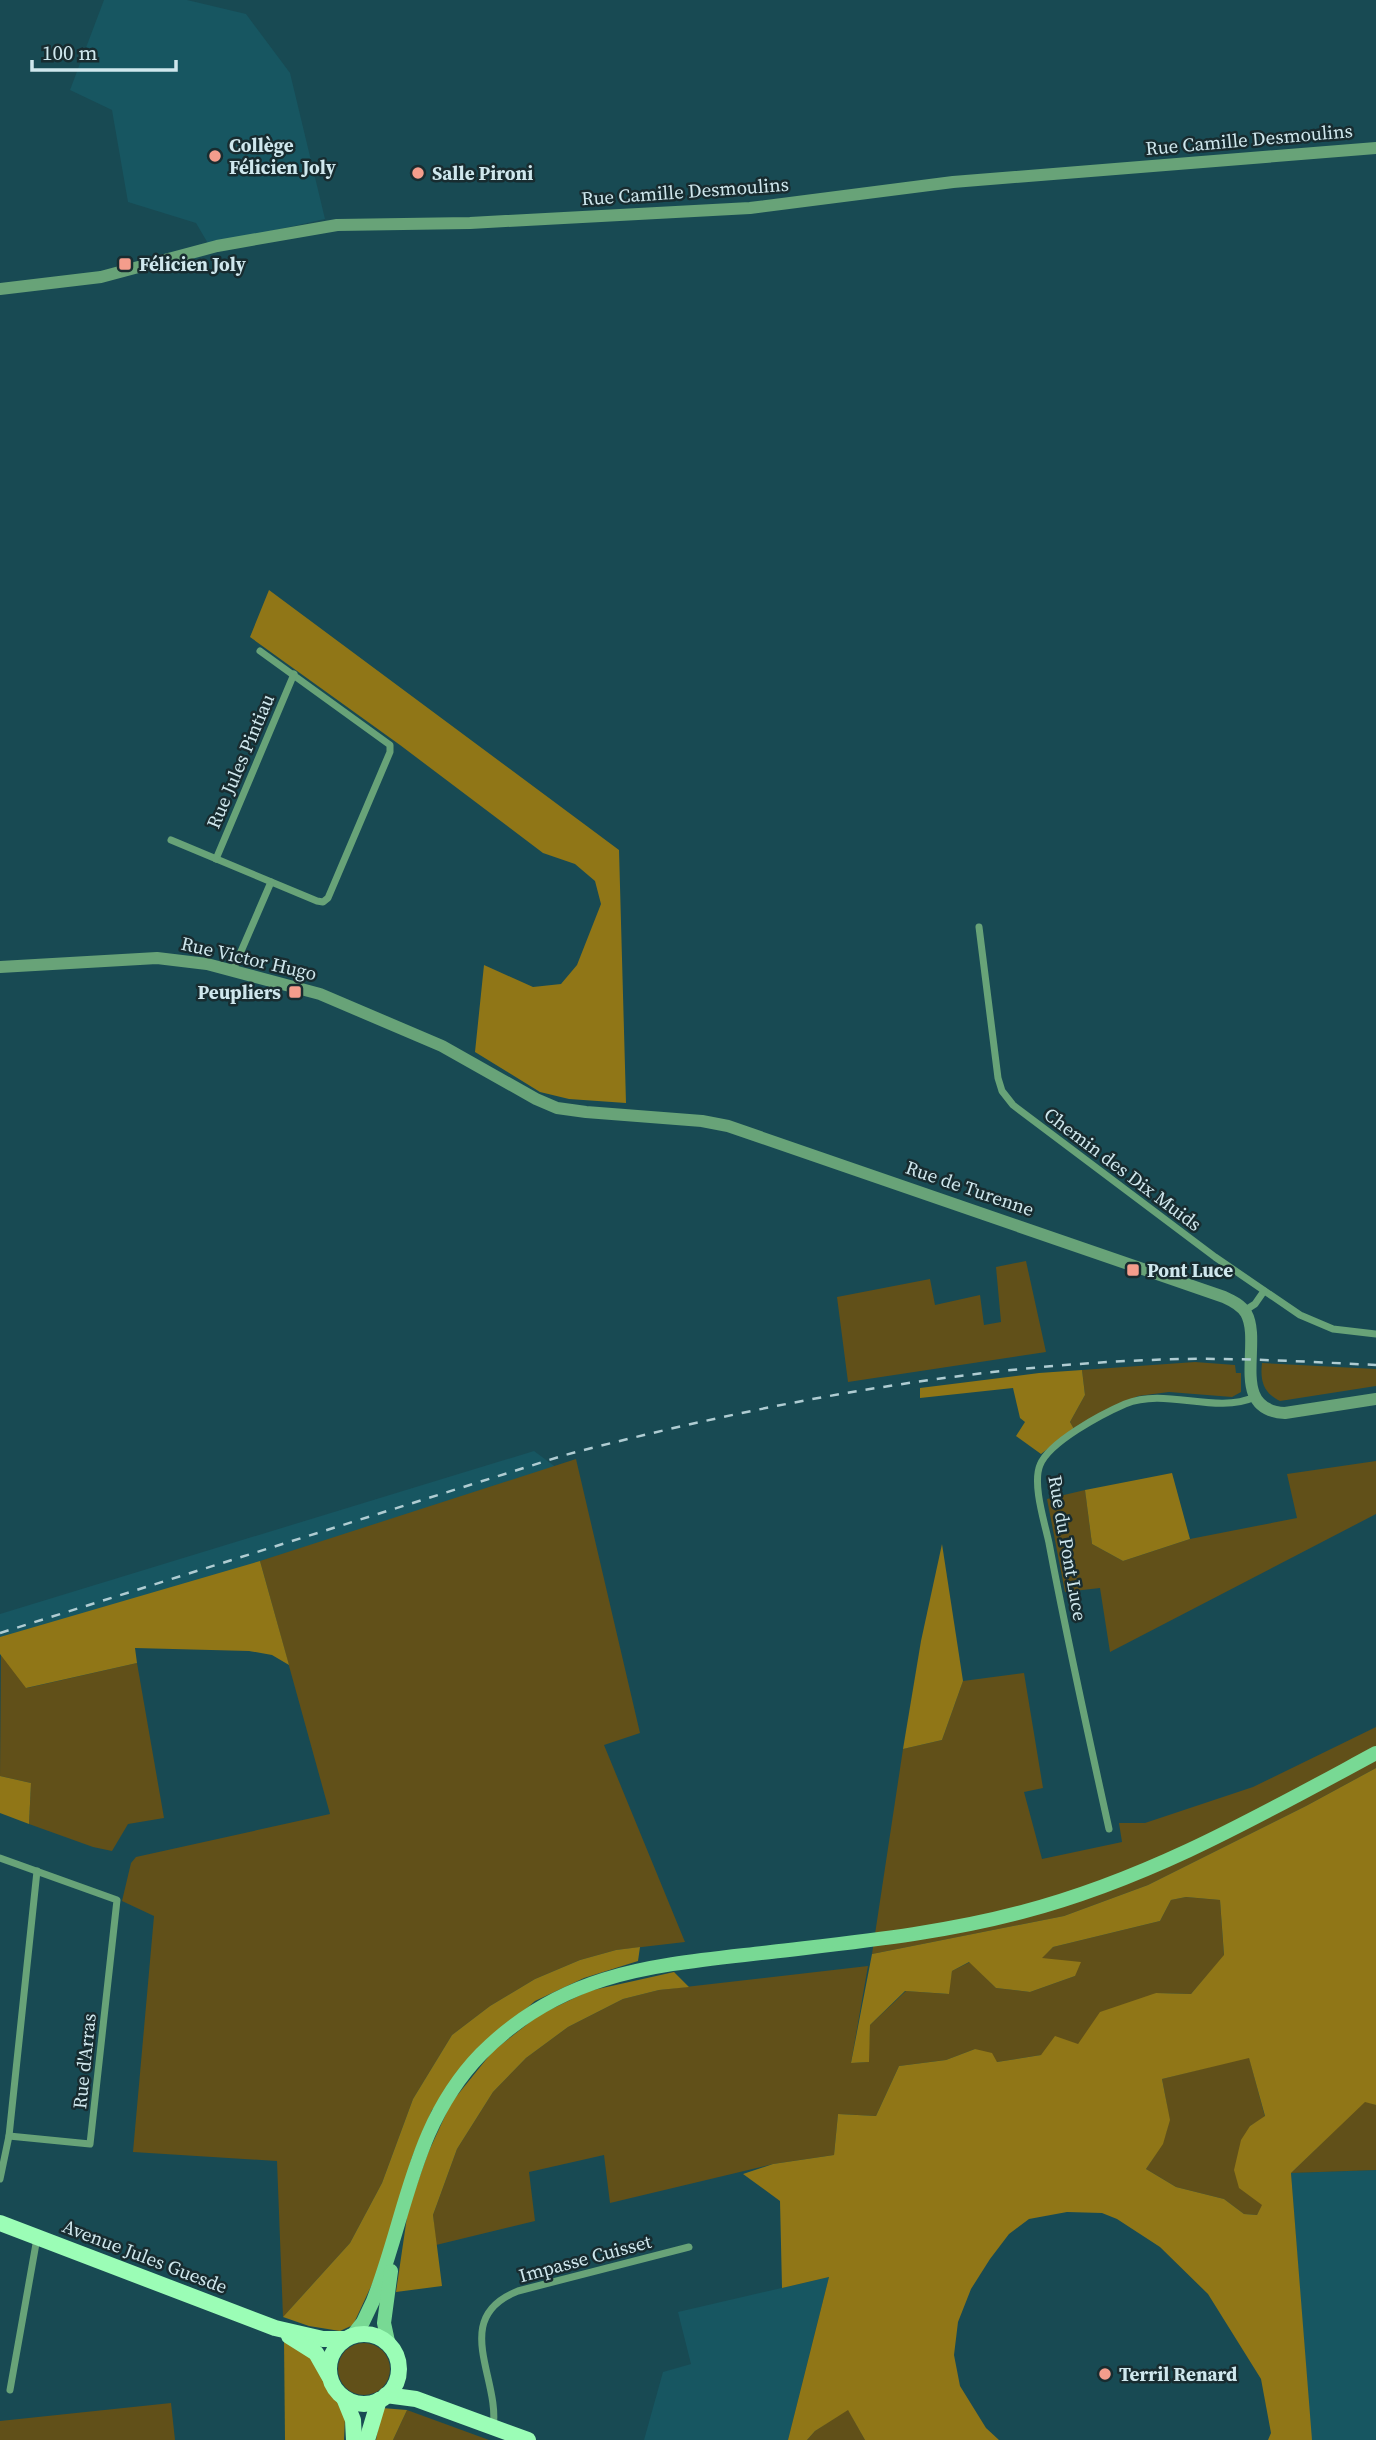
<svg xmlns="http://www.w3.org/2000/svg" width="1376" height="2440" font-family="'Source Serif 4',serif">
	<style>
		.built { fill: #175661 }
		.green { fill: #615019 }
		.forest { fill: #907617; fill-rule: evenodd }
		.lines { fill: none; stroke-linecap: round; stroke-linejoin: round }
		.minor { stroke: #68a378; stroke-width: 7 }
		.tertiary { stroke: #68a378; stroke-width: 12 }
		.secondary { stroke: #78d994; stroke-width: 14 }
		.primary { stroke: #9bfdb6; stroke-width: 16 }
		.rail { stroke: #afccd2; stroke-width: 2.5; stroke-dasharray: 9 9; stroke-linecap: butt }
		.poi-dot { fill: #f49d8c; stroke: #182c30; stroke-width: 2.5 }
		.labels { text-anchor: middle; stroke-width: 5; stroke-linejoin: round; paint-order: stroke }
		.street-label { font-size: 19px; fill: #cfe7ed; stroke: #182c30 }
		.poi-label { font-size: 19px; font-weight: bold; fill: #cfe7ed; stroke: #182c30; text-anchor: start }
	</style>
	<rect width="100%" height="100%" fill="#184a53"/>
	<g class="built">
		<polygon points="104,0 187,0 246,14 290,73 325,219 209,245 196,223 128,202 112,110 70,90"/>
		<polygon points="534,1451 557,1468 208,1578 0,1647 0,1614"/>
		<polygon points="1376,2170 1376,2440 1311,2440 1291,2173"/>
		<polygon points="829,2277 788,2440 644,2440 663,2372 691,2364 678,2312"/>
	</g>
	<g class="green">
		<polygon points="1026,1261 1046,1352 848,1382 837,1297 930,1279 935,1305 980,1295 984,1325 1001,1322 996,1267"/>
		<polygon points="1195,1362 1235,1365 1236,1373 1241,1373 1241,1392 1232,1397 1169,1392 1138,1396 1074,1429 1070,1422 1085,1395 1082,1370"/>
		<path d="M1262 1363 1376 1369V1386L1280 1401C1263 1393 1260 1380 1262 1363Z"/>
		<polygon points="576,1459 640,1733 604,1745 685,1942 616,1950 580,1960 535,1979 490,2006 452,2035 413,2099 382,2183 350,2243 283,2317 277,2161 133,2152 154,1916 122,1901 131,1863 136,1857 330,1814 260,1561"/>
		<polygon points="1376,1461 1376,1514 1110,1652 1100,1588 1065,1592 1047,1499 1085,1490 1092,1544 1123,1561 1190,1539 1297,1518 1287,1474"/>
		<polygon points="1,1653 27,1688 137,1663 164,1818 128,1824 112,1851 93,1847 29,1824 31,1783 0,1776"/>
		<polygon points="1024,1673 1043,1788 1024,1792 1042,1859 1122,1842 1119,1823 1145,1823 1253,1787 1376,1727 1376,1768 1306,1806 1148,1885 1064,1916 872,1954 903,1749 942,1740 963,1681"/>
		<polygon points="1186,1897 1220,1900 1224,1956 1191,1994 1156,1993 1078,2044 1041,2055 997,2062 975,2049 946,2060 899,2066 876,2116 838,2114 834,2155 773,2164 610,2203 604,2155 529,2172 535,2221 436,2245 433,2215 457,2149 493,2092 526,2058 568,2027 623,1999 659,1990 868,1966 851,2063 868,2062 870,2025 906,1991 948,1994 952,1971 970,1962 996,1988 1030,1992 1075,1976 1041,1958 1053,1947 1160,1921 1171,1900"/>
		<path d="M1249 2057 1265 2117 1250 2126 1240 2188 1263 2205 1257 2215 1244 2214 1224 2199 1176 2187 1146 2169C1173 2129 1171 2125 1162 2079Z"/>
		<polygon points="1365,2101 1376,2105 1376,2170 1291,2173"/>
		<circle cx="364" cy="2369" r="26"/>
		<polygon points="171,2403 175,2440 0,2440 0,2421"/>
		<polygon points="848,2409 865,2440 807,2440 815,2431"/>
		<polygon points="407,2410 489,2440 393,2440"/>
	</g>
	<g class="forest">
		<polygon points="269,590 619,850 626,1103 569,1099 540,1092 475,1052 484,965 533,987 561,984 577,965 601,904 595,881 575,864 543,853 400,745 250,637"/>
		<polygon points="1082,1370 1085,1395 1070,1422 1074,1429 1041,1454 1016,1436 1025,1422 1020,1418 1013,1388 920,1398 920,1388 1039,1373"/>
		<polygon points="1172,1473 1190,1539 1123,1561 1092,1544 1085,1490"/>
		<polygon points="942,1544 963,1681 942,1740 903,1749 921,1641"/>
		<polygon points="260,1561 289,1665 272,1655 249,1651 135,1648 137,1663 26,1688 0,1654 0,1637"/>
		<path d="M1376 1768V2105L1365 2102 1291 2173 1312 2440H1268L1271 2433 1261 2379 1208 2294 1160 2247 1117 2219 1102 2213 1067 2212 1029 2219 1009 2234 990 2259 971 2289 958 2322 954 2355 960 2386 986 2428 999 2440H865L848 2410 815 2431 807 2440H788L829 2277 782 2288 780 2201 743 2174 773 2164 834 2155 838 2114 876 2116 899 2066 946 2060 975 2049 992 2053 997 2062 1041 2055 1055 2036 1078 2044 1100 2012 1156 1993 1191 1994 1224 1955 1220 1900 1186 1897 1171 1900 1160 1921 1053 1947 1042 1958 1081 1962 1075 1976 1030 1992 996 1988 969 1962 952 1971 949 1994 905 1991 870 2025 869 2062 851 2063 872 1954 1064 1916 1148 1885 1306 1806ZM1249 2058 1265 2116 1250 2126 1241 2140 1234 2170 1239 2188 1262 2205 1257 2215 1244 2214 1224 2199 1176 2187 1146 2169 1163 2144 1170 2120 1162 2079Z"/>
		<polygon points="0,1776 31,1783 29,1824 0,1813"/>
		<polygon points="640,1947 638,1961 584,1978 535,2001 493,2037 432,2110 412,2157 380,2267 353,2325 340,2331 309,2326 283,2317 350,2243 382,2183 413,2099 452,2035 490,2006 535,1979 580,1960 616,1950"/>
		<polygon points="674,1972 689,1987 659,1990 623,1999 568,2027 526,2058 493,2092 457,2149 433,2215 442,2286 396,2292 408,2210 428,2153 451,2103 493,2051 539,2015 589,1991"/>
		<polygon points="284,2339 316,2358 345,2418 344,2440 285,2440"/>
		<polygon points="382,2408 407,2410 393,2440 376,2440"/>
	</g>
	<g class="lines">
		<g class="minor">
			<polyline points="171,840 317,901 323,902 328,898 390,752 390,745 260,651"/>
			<polyline points="216,859 294,674"/>
			<polyline points="979,927 998,1078 1002,1091 1013,1105 1215,1257 1300,1315 1333,1329 1376,1334"/>
			<polyline points="233,970 271,882"/>
			<polyline points="1244,1311 1255,1304 1264,1291"/>
			<path d="M1109 1829C1088 1734 1067 1639 1049 1543 1045 1524 1032 1484 1040 1465 1049 1442 1102 1414 1125 1404 1167 1387 1214 1415 1255 1397"/>
			<polyline points="0,1858 117,1900 90,2144 9,2136"/>
			<polyline points="0,2179 9,2136 37,1871"/>
			<polyline points="10,2390 37,2238"/>
			<path d="M493 2428C501 2379 449 2318 518 2291L689 2247"/>
		</g>
		<g class="tertiary">
			<polyline points="0,289 101,277 217,246 337,225 470,223 750,208 953,182 1376,148"/>
			<path d="M0 967 157 958 207 964 320 994 442 1046 536 1099 557 1108 586 1112 702 1121 728 1126 1224 1297C1233 1301 1241 1305 1246 1313 1263 1343 1228 1410 1285 1413L1376 1399"/>
		</g>
		<g class="secondary">
			<path d="M352 2336 363 2322 373 2301C407 2214 413 2124 481 2054 565 1969 660 1965 771 1952 855 1942 940 1934 1022 1912 1149 1879 1261 1815 1376 1753"/>
			<polyline points="389,2346 384,2323 391,2271"/>
		</g>
		<g class="primary">
			<polyline points="0,2223 275,2328 323,2339 345,2339"/>
			<circle cx="364" cy="2369" r="35"/>
			<polyline points="289,2336 316,2353 329,2376"/>
			<polyline points="386,2395 416,2399 528,2440"/>
			<polyline points="344,2398 353,2420 354,2440"/>
			<polyline points="367,2440 379,2400"/>
		</g>
		<path class="rail" d="M0 1633 565 1455C766 1402 973 1364 1180 1359 1246 1358 1311 1362 1376 1365"/>
	</g>
	<g class="poi-dot">
		<circle cx="215" cy="156" r="7"/>
		<circle cx="418" cy="173" r="7"/>
		<rect x="118" y="257" width="14" height="14" rx="3.5"/>
		<rect x="288" y="985" width="14" height="14" rx="3.5"/>
		<rect x="1126" y="1263" width="14" height="14" rx="3.5"/>
		<circle cx="1105" cy="2374" r="7"/>
	</g>
	<g class="labels">
		<g class="street-label">
			<text transform="translate(1249 139) rotate(-5)" y="7">Rue Camille Desmoulins</text>
			<text transform="translate(685 191) rotate(-4)" y="7">Rue Camille Desmoulins</text>
			<text transform="translate(240 761) rotate(-67)" y="7">Rue Jules Pintiau</text>
			<text transform="translate(249 958) rotate(13)" y="7">Rue Victor Hugo</text>
			<text transform="translate(1123 1169) rotate(37)" y="7">Chemin des Dix Muids</text>
			<text transform="translate(970 1188) rotate(19)" y="7">Rue de Turenne</text>
			<text transform="translate(1068 1548) rotate(80)" y="7">Rue du Pont Luce</text>
			<text transform="translate(84 2061) rotate(-84)" y="7">Rue d'Arras</text>
			<text transform="translate(145 2256) rotate(21)" y="7">Avenue Jules Guesde</text>
			<text transform="translate(585 2258) rotate(-15)" y="7">Impasse Cuisset</text>
		</g>
		<g class="poi-label">
			<text x="229" y="152">Collège<tspan x="229" dy="22">Félicien Joly</tspan></text>
			<text x="432" y="180">Salle Pironi</text>
			<text x="139" y="271">Félicien Joly</text>
			<text x="281" y="999" text-anchor="end">Peupliers</text>
			<text x="1147" y="1277">Pont Luce</text>
			<text x="1119" y="2381">Terril Renard</text>
		</g>
	</g>
	<path d="M32 60v10h144v-10" fill="none" stroke="#cfe7ed" stroke-width="3.5"/>
	<text x="42" y="60" font-size="21" fill="#cfe7ed" stroke="#182c30" stroke-width="5" paint-order="stroke">100 m</text>
</svg>
